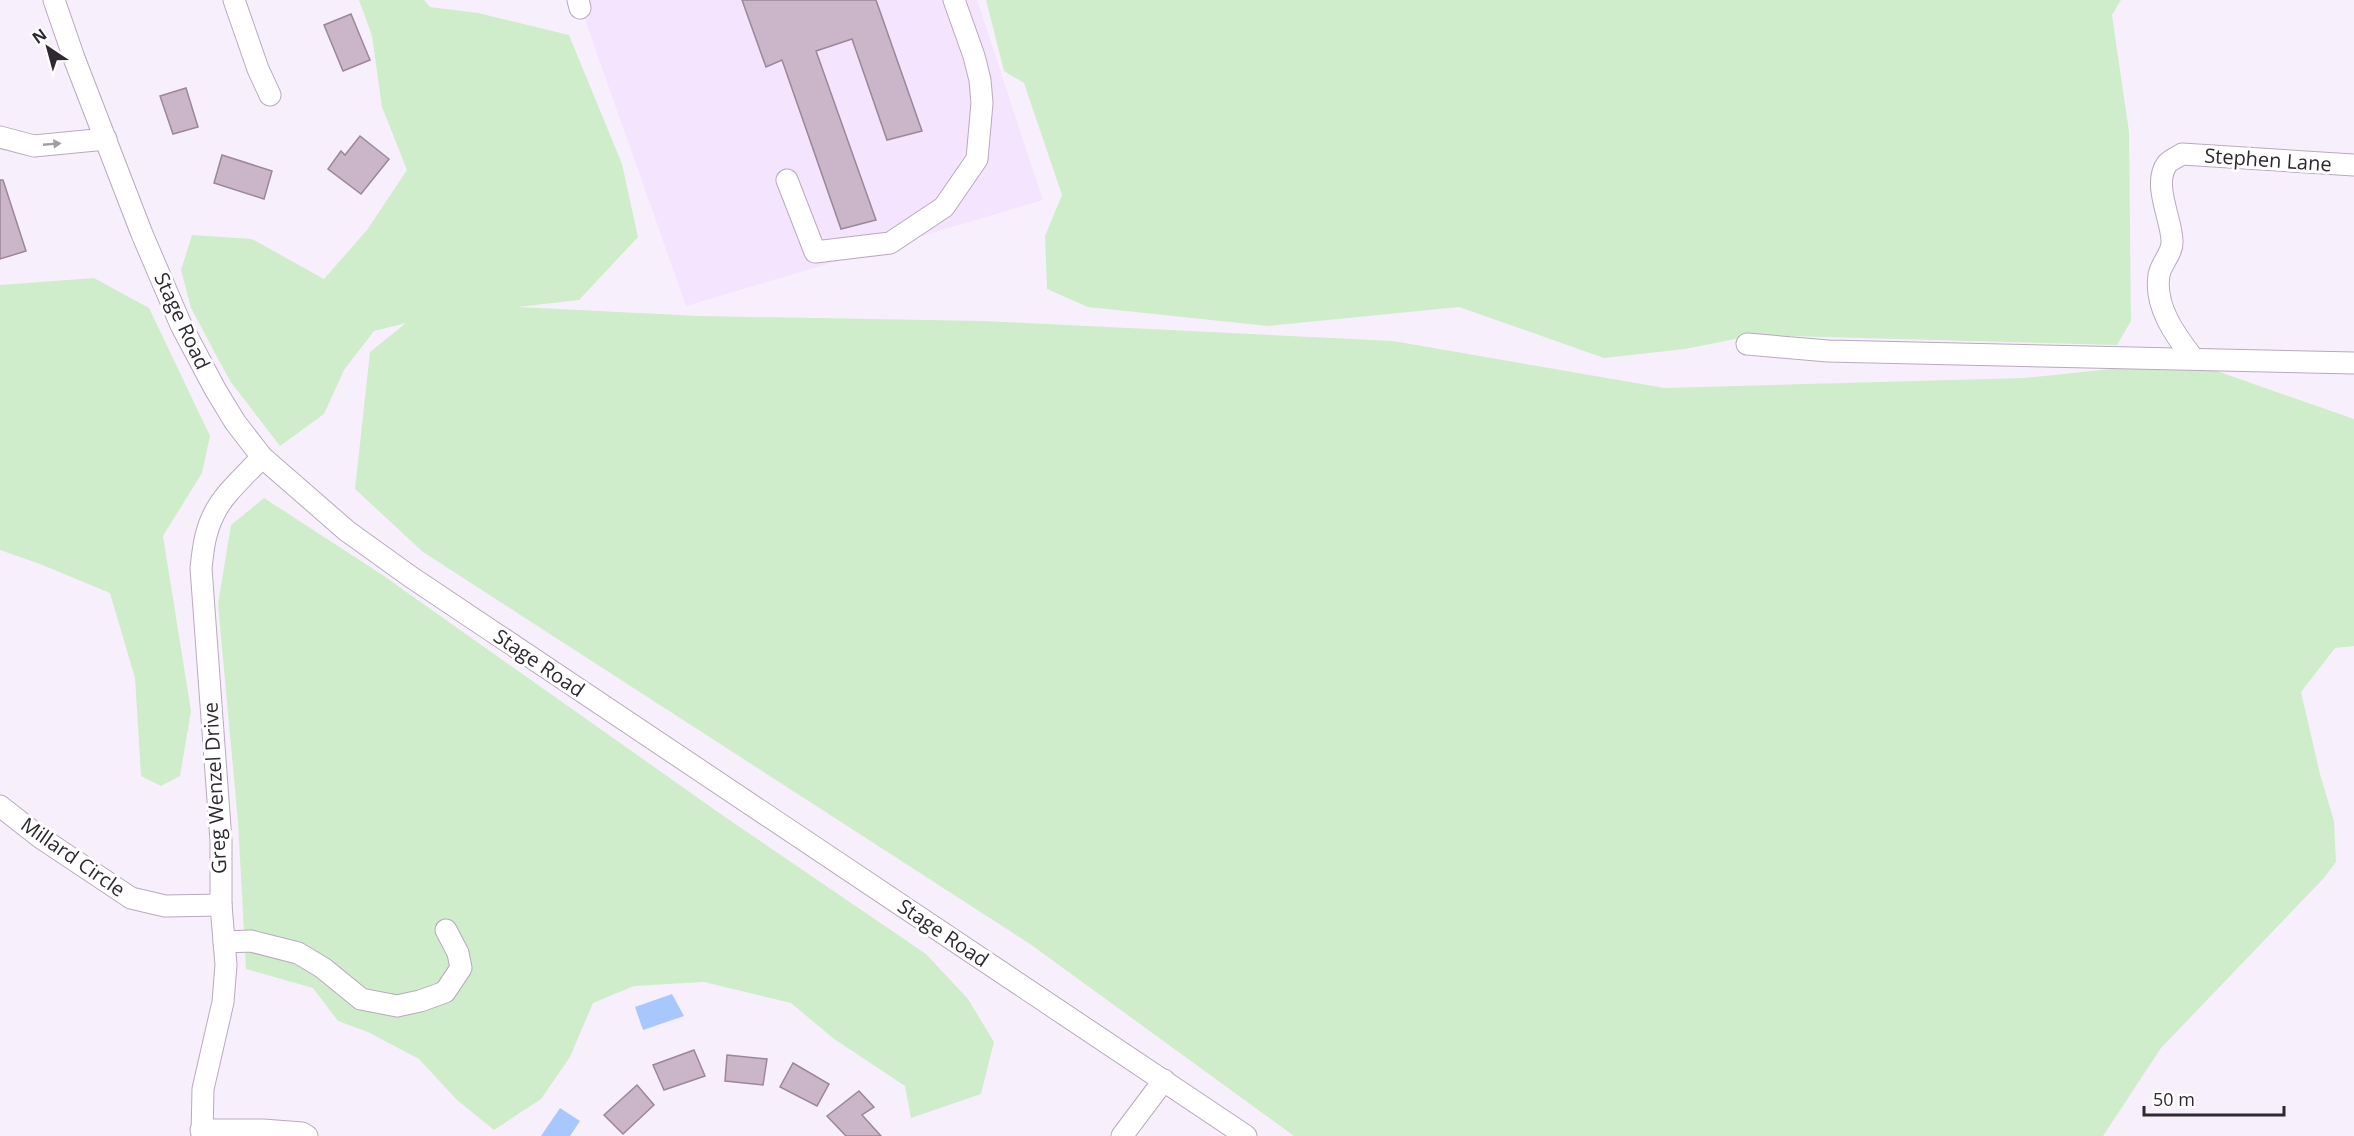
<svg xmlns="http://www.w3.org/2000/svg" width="2354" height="1136" font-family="'Open Sans',sans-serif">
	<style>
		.built { fill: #f4e4fd }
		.green { fill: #cfedca }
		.water { fill: #a9c7ff }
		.building { fill: #cab5c9; stroke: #9b8799; stroke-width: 1.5 }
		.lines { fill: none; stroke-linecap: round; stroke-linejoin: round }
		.minor-casing { stroke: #b8a9bf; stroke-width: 23 }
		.minor { stroke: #fff; stroke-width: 21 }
		.oneway { fill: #a19ea2 }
		.labels { text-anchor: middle; stroke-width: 6; stroke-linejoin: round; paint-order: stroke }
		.street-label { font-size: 20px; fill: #2e2831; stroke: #fff }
	</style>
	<rect width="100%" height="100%" fill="#f8effd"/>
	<polygon class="built" points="578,0 977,0 1043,200 686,306"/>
	<g class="green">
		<polygon points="359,0 424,0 430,7 478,13 569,35 622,164 638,237 579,300 518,307 699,316 983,321 1393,341 1665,388 2025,378 2188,361 2354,419 2354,646 2335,648 2301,692 2320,774 2334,821 2336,862 2323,879 2161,1048 2103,1136 1294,1136 1030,944 423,552 355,489 370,352 406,323 374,331 344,370 324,414 280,446 230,381 191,308 181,270 192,235 252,239 324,279 367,230 407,170 382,107 372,36"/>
		<polygon points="986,0 2121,0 2112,15 2129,132 2131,321 2117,345 1755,335 1685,349 1604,358 1459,307 1268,326 1088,307 1047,289 1045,236 1062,195 1024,83 1004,71"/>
		<polygon points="94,278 149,308 210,436 202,473 163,536 191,711 180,776 161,786 141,776 135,678 110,593 40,564 0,550 0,285"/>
		<polygon points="264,498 381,574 725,817 926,954 968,999 994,1042 981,1094 911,1118 905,1086 834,1039 791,1003 704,982 634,986 593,1003 570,1057 541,1099 494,1130 457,1100 419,1059 368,1032 338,1021 313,988 246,969 238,822 218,604 231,525"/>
	</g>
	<g class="water">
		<polygon points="672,994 684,1016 643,1030 635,1007"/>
		<polygon points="560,1108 580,1121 570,1136 541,1136"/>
	</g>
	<g class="building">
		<polygon points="742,0 876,0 922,131 887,140 852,39 816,51 876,220 841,229 782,60 766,67"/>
		<polygon points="351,14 370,60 343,71 324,25"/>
		<polygon points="186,88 198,127 173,134 160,96"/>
		<polygon points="360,136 389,159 361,194 328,169 341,151 345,155"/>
		<polygon points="222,155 272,171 264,199 214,183"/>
		<polygon points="0,180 3,180 26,251 0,259"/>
		<polygon points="694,1050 705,1076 664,1090 653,1065"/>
		<polygon points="727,1055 767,1059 763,1085 725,1081"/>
		<polygon points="793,1063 829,1084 817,1106 780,1087"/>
		<polygon points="637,1085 654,1105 623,1134 604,1115"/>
		<polygon points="859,1091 874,1107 862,1115 881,1136 846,1136 827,1116"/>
	</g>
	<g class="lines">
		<defs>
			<g id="minor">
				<polyline points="54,0 74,58 142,234 181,325 215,389 235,422 262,457 347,531 411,577 1246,1136"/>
				<polyline points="234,0 258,69 270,95"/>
				<polyline points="578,0 580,8"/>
				<polyline points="0,137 34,146 106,139"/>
				<polyline points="787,180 815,252 890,243 944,207 977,159 982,103 980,80 974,56 954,0"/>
				<polyline points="1747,344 1828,351 2354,363"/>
				<path d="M2193 358C2175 335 2154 306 2159 275 2161 263 2173 253 2172 241 2172 220 2152 184 2167 164 2170 160 2178 157 2182 154L2354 165"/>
				<polyline points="0,806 41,838 131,898 165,906 221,905"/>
				<polyline points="224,942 251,941 298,953 323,968 361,999 397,1006 420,1001 445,992 461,968 458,953 446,930"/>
				<polyline points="201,1130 263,1130 302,1133 307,1136"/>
				<path d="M202 1136 203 1089 223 1002 226 965 221 905V841L201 568C203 550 205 531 214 514 224 493 246 475 262 457"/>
				<polyline points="1122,1136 1164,1080"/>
			</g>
		</defs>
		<use href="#minor" class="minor-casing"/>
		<use href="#minor" class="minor"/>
	</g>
	<defs><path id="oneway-solid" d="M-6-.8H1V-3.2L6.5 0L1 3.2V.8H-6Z" transform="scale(1.5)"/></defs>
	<use class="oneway" href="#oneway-solid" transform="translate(52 144) rotate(-5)"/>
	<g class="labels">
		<g class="street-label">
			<text transform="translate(2268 160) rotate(4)" y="7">Stephen Lane</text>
			<text transform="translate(182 321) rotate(65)" y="7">Stage Road</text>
			<text transform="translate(539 663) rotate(34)" y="7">Stage Road</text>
			<text transform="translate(215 788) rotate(-93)" y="7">Greg Wenzel Drive</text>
			<text transform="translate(73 857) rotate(35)" y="7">Millard Circle</text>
			<text transform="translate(943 933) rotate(34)" y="7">Stage Road</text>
		</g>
	</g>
	<g transform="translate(48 48) rotate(324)" stroke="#ffffff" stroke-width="4.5" paint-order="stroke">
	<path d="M0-4.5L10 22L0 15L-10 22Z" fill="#2e2831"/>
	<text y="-9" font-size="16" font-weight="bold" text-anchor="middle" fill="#2e2831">N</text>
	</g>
	<path d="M2144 1106v9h140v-9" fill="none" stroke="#2e2831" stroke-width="3"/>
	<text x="2153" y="1106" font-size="18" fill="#2e2831" stroke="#ffffff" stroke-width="4.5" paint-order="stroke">50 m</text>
</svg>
